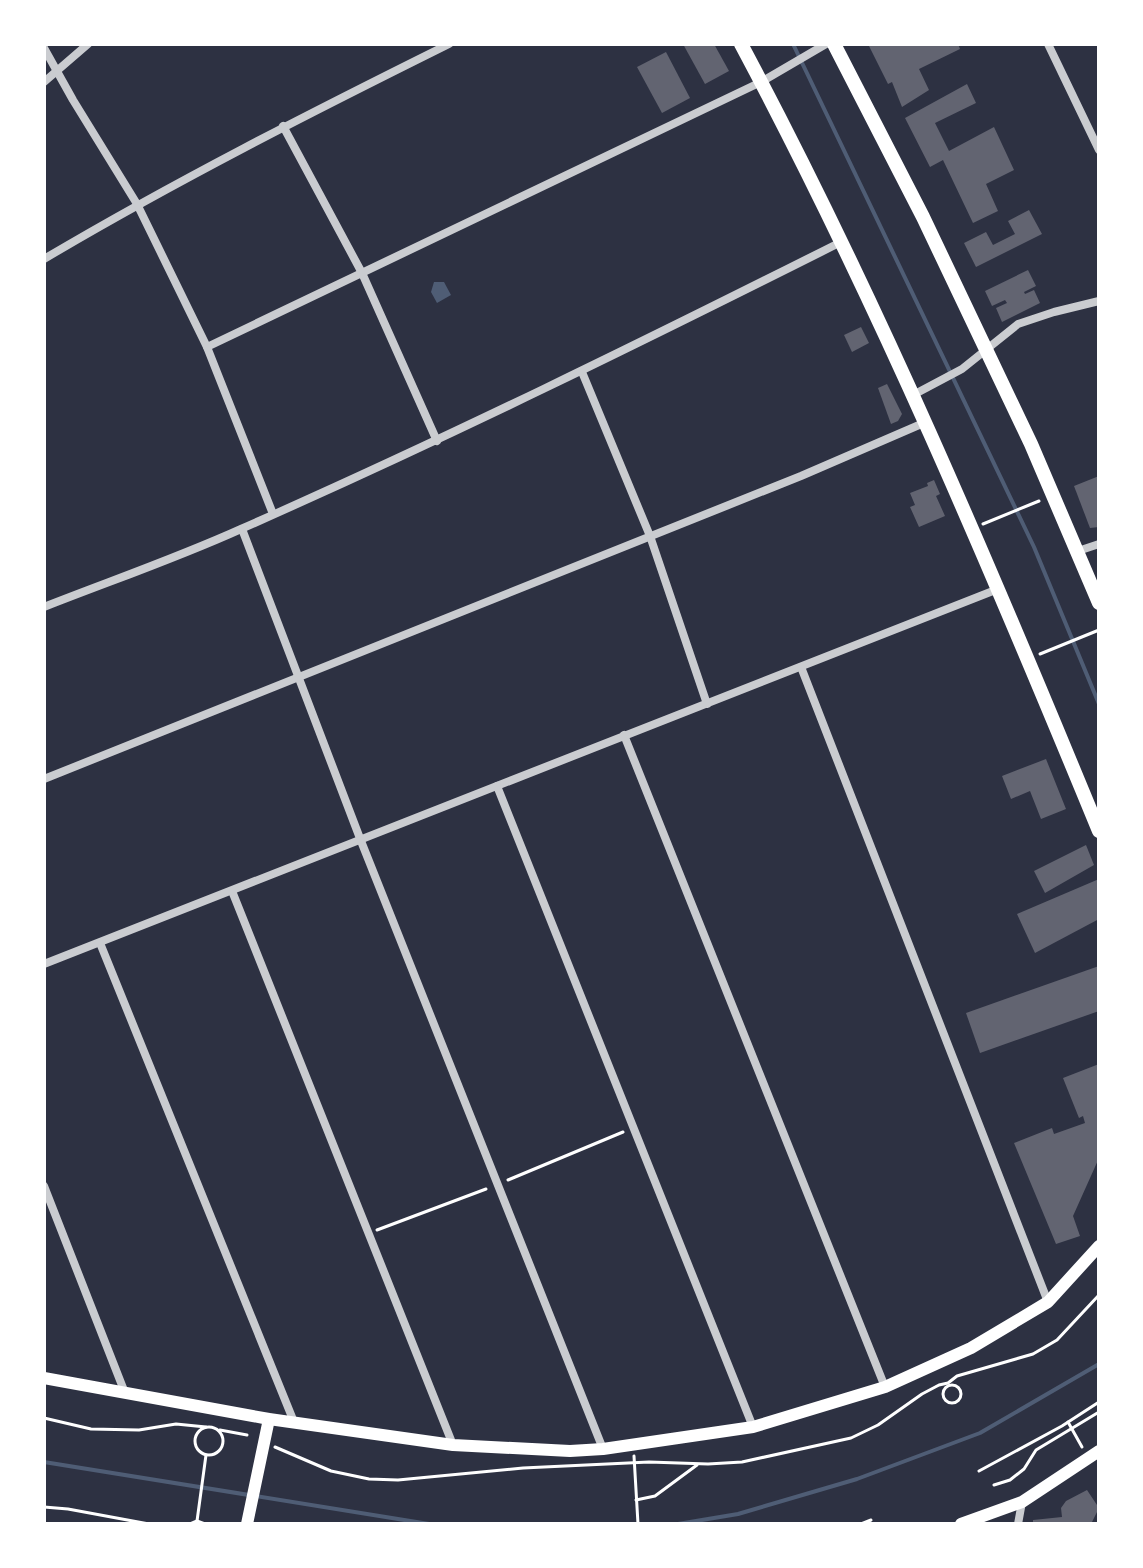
<svg xmlns="http://www.w3.org/2000/svg" width="1143" height="1568" font-family="Poppins,sans-serif">
	<style>
		.water { fill: #4f5d75 }
		.lines { fill: none; stroke-linecap: round; stroke-linejoin: round }
		.stream { stroke: #4f5d75; stroke-width: 4 }
		.building { fill: #626471 }
		.path { stroke: #fff; stroke-width: 3 }
		.minor { stroke: #caccd0; stroke-width: 8 }
		.secondary { stroke: #fff; stroke-width: 12 }
		.trunk { stroke: #fff; stroke-width: 14 }
	</style>
	<rect width="100%" height="100%" fill="#2d3142"/>
	<polygon class="water" points="434,282 444,282 451,295 437,303 431,292"/>
	<g class="lines">
		<g class="stream">
			<polyline points="793,44 1034,547 1099,704"/>
			<polyline points="44,1462 429,1524"/>
			<polyline points="678,1524 738,1514 857,1479 980,1433 1099,1364"/>
		</g>
	</g>
	<g class="building">
		<polygon points="683,44 714,44 729,71 705,84"/>
		<polygon points="868,44 958,44 960,49 919,69 929,90 902,107 892,82 888,84"/>
		<polygon points="666,52 690,98 662,113 637,67"/>
		<polygon points="967,84 976,103 935,123 949,151 994,127 1014,170 986,184 998,211 973,223 943,160 930,167 905,118"/>
		<polygon points="1029,210 1042,234 976,267 964,243 986,232 993,245 1015,234 1008,221"/>
		<polygon points="1028,270 1036,286 1024,292 1025,294 1034,290 1040,303 1002,322 996,308 1007,303 1005,300 992,306 985,291"/>
		<polygon points="861,327 869,343 852,352 844,335"/>
		<polygon points="887,384 902,414 898,421 891,424 878,388"/>
		<polygon points="1099,476 1099,527 1090,528 1074,486"/>
		<polygon points="934,480 940,494 936,496 945,516 919,527 910,507 915,505 910,493 928,486 927,483"/>
		<polygon points="1046,759 1066,809 1041,819 1030,791 1011,799 1002,776"/>
		<polygon points="1086,845 1094,865 1045,893 1034,871"/>
		<polygon points="1099,879 1099,919 1035,953 1017,914"/>
		<polygon points="1099,966 1099,1011 980,1053 966,1013"/>
		<polygon points="1099,1064 1099,1158 1073,1216 1080,1236 1056,1244 1014,1143 1052,1128 1054,1134 1085,1123 1083,1116 1079,1118 1063,1078"/>
		<polygon points="1087,1490 1099,1508 1091,1524 1033,1524 1033,1520 1062,1517 1061,1508 1066,1501"/>
	</g>
	<g class="lines">
		<g class="path">
			<polyline points="983,524 1039,501"/>
			<polyline points="1040,654 1099,630"/>
			<polyline points="508,1180 623,1132"/>
			<polyline points="377,1230 486,1189"/>
			<circle cx="952" cy="1394" r="9"/>
			<polyline points="44,1418 91,1429 139,1430 176,1424 206,1427"/>
			<polyline points="1068,1422 1082,1447"/>
			<circle cx="209" cy="1441" r="14"/>
			<polyline points="220,1430 247,1435"/>
			<polyline points="275,1447 331,1471 369,1479 398,1480 523,1468 649,1462 708,1464 742,1462 851,1438 878,1425 922,1394 939,1385 948,1383 957,1376 1033,1354 1057,1340 1099,1295"/>
			<polyline points="634,1456 638,1524"/>
			<polyline points="979,1471 1062,1426 1099,1402"/>
			<polyline points="994,1485 1010,1480 1024,1469 1036,1450 1099,1412"/>
			<polyline points="636,1500 655,1496 697,1465"/>
			<polyline points="44,1507 68,1509 149,1524"/>
			<polyline points="197,1521 206,1455"/>
			<polyline points="190,1524 197,1521 205,1524"/>
			<polyline points="861,1524 871,1520"/>
		</g>
		<g class="minor">
			<polyline points="1048,44 1099,150"/>
			<polyline points="44,48 73,100 137,204 207,347 273,514"/>
			<polyline points="44,82 88,44"/>
			<polyline points="283,126 362,273 437,441"/>
			<path d="M44 259C176 181 312 112 449 44"/>
			<polyline points="207,347 761,82 826,44"/>
			<polyline points="582,372 650,536 707,704"/>
			<polyline points="913,395 962,369 1018,324 1054,312 1099,301"/>
			<polyline points="242,529 361,841 603,1449"/>
			<polyline points="1078,551 1099,544"/>
			<path d="M44 607C110 581 177 558 241 529 445 439 644 341 843 241"/>
			<polyline points="801,667 1048,1302"/>
			<polyline points="624,735 885,1387"/>
			<polyline points="44,779 801,476 926,422"/>
			<polyline points="497,786 753,1427"/>
			<polyline points="232,891 453,1445"/>
			<polyline points="100,943 294,1422"/>
			<polyline points="44,964 998,589"/>
			<polyline points="44,1186 125,1393"/>
			<polyline points="1018,1524 1022,1502"/>
		</g>
		<g class="secondary">
			<polyline points="44,1378 269,1419 453,1445 570,1451 603,1449 753,1427 885,1387 971,1348 1048,1302 1099,1246"/>
			<polyline points="247,1524 269,1419"/>
			<polyline points="961,1524 1022,1502 1099,1451"/>
		</g>
		<g class="trunk">
			<path d="M741 44C877 299 989 564 1099 831"/>
			<polyline points="834,44 923,217 1031,444 1099,603"/>
		</g>
	</g>
	<rect width="1143" height="1568" fill="none" stroke="#ffffff" stroke-width="92"/>
</svg>
